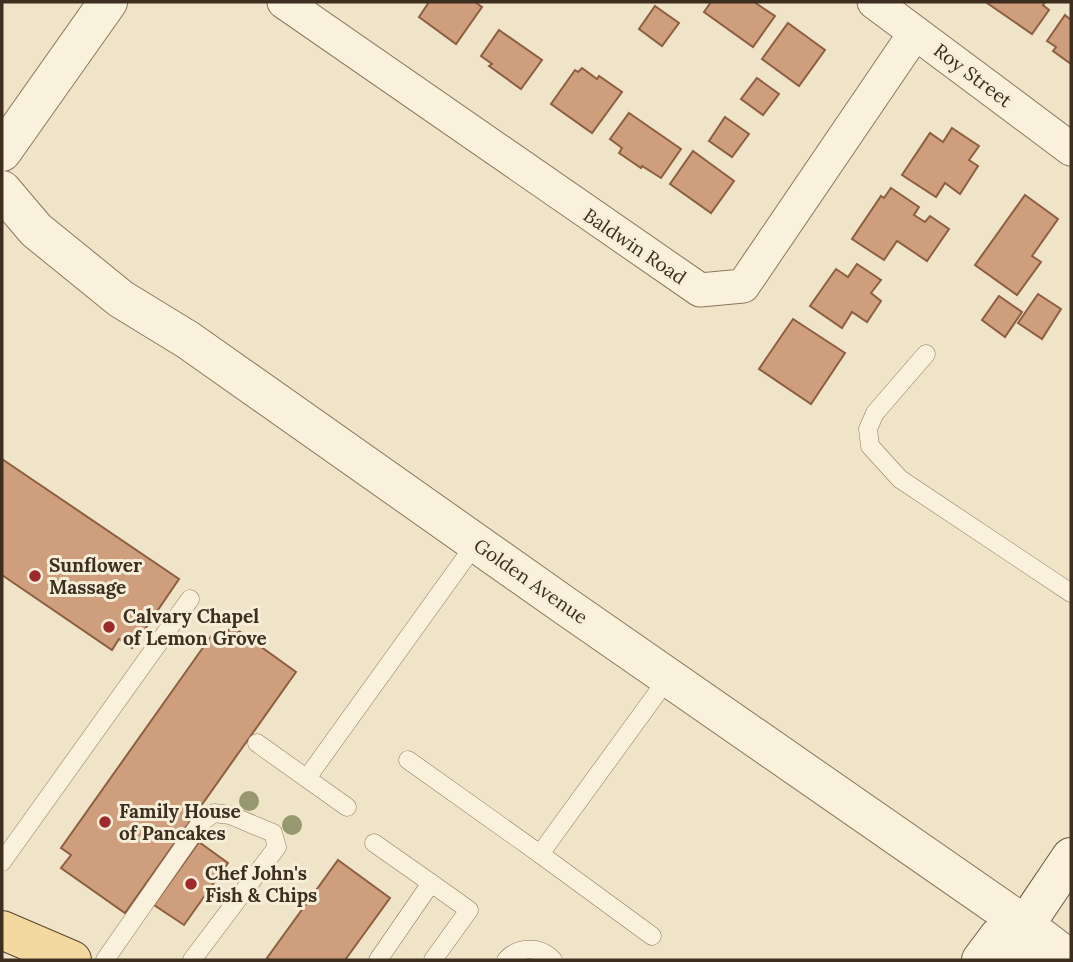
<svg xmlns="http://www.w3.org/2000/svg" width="1073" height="962" font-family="Lora,serif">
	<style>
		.building { fill: #cf9f7d; stroke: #8d5f41; stroke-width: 2 }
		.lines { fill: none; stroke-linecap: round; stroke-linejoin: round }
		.service-casing { stroke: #8d765c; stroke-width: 19 }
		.minor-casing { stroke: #8d765c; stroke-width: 35 }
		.tertiary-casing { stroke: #8d765c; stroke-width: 40 }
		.secondary-casing { stroke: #6f573f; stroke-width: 40 }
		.primary-casing { stroke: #5b4430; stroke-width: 40 }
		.service { stroke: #faf1dc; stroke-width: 18 }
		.minor { stroke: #faf1dc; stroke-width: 33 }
		.tertiary { stroke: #faf1dc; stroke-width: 38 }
		.secondary { stroke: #faf1dc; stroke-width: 38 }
		.primary { stroke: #f3d9a0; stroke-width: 38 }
		.tree { fill: #96986f }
		.poi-dot { fill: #9e2a2b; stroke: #f7eed8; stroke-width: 2.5 }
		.labels { text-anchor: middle; stroke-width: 6; stroke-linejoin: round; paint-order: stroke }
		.street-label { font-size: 19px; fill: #3d2e20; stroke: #f7eed8 }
		.poi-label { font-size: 19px; font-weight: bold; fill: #3d2e20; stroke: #f7eed8; text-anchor: start }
	</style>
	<rect width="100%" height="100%" fill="#f0e4c8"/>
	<g class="building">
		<polygon points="429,2 475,2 482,7 456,44 419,17"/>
		<polygon points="711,2 754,2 775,16 753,47 704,12"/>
		<polygon points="987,2 1045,2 1043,5 1049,10 1032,34 987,3"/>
		<polygon points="655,6 679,23 662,46 639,29"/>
		<polygon points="1065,15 1071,20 1071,64 1053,51 1056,47 1047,41"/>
		<polygon points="788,23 825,50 799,86 762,59"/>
		<polygon points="499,30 542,60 521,89 489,66 492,64 481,56"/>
		<polygon points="582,68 597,79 599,76 622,92 592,133 551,104 575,70 578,72"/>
		<polygon points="757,78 779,94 763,115 741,99"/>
		<polygon points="629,113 681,149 661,178 642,166 641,168 619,153 622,148 610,139"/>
		<polygon points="725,117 749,134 732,157 709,141"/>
		<polygon points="952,128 979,146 969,160 978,166 960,194 945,183 936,197 902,175 930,133 943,142"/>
		<polygon points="693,151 734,181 711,213 670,184"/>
		<polygon points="891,188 919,207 914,215 925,222 930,216 949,229 927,261 897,241 884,260 852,239 881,196 884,198"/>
		<polygon points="1025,195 1058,219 1032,256 1041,262 1017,295 975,265"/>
		<polygon points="857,264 881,280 871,293 881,301 867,322 852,312 842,328 810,306 836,269 848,277"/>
		<polygon points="1038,294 1061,309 1042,339 1018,323"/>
		<polygon points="999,296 1022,312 1005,337 982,320"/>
		<polygon points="793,319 845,353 811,404 759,369"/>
		<polygon points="2,459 179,579 132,648 119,639 112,650 2,575"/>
		<polygon points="232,626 296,672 125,913 61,868 71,855 61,848 214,632 223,638"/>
		<polygon points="199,842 228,863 184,925 154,905"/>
		<polygon points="338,860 390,898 345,960 270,960 267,958"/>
	</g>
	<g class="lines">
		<defs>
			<g id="service">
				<polyline points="926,354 875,413 868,429 870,446 900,479 1071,593"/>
				<polyline points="257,743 347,807"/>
				<polyline points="408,760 540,854 668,678"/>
				<polyline points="307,778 476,543"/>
				<polyline points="374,843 431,883"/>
				<polyline points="540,854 652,936"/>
				<polyline points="2,862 190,599"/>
				<polyline points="105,960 201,822 214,813 230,815 273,833 277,847 192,960"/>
				<polyline points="378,960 431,883 469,910 433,960"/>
				<path d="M506 960C519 946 540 946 553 960"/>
			</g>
			<g id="minor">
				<polyline points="284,2 700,290 743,286 915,33"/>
				<polyline points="874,2 1071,149"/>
			</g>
			<g id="tertiary">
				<polyline points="2,152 108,2"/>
				<polyline points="2,190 36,230 121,299 188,340 564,605 1025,925 1071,960"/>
			</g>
			<g id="secondary">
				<polyline points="981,960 999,936 1025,925 1071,857"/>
				<polyline points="1021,960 1027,951 1025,925"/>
			</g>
			<polyline id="primary" points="2,930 72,960"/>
		</defs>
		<use href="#service" class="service-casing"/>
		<use href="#minor" class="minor-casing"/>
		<use href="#tertiary" class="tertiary-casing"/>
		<use href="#secondary" class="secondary-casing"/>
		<use href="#primary" class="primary-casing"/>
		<use href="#service" class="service"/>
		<use href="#minor" class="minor"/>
		<use href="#tertiary" class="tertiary"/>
		<use href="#secondary" class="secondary"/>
		<use href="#primary" class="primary"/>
	</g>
	<g class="tree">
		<circle cx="249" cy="801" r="10"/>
		<circle cx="292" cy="825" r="10"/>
	</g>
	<g class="poi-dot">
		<circle cx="35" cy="576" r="7"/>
		<circle cx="109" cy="627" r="7"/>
		<circle cx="105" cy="822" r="7"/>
		<circle cx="191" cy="884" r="7"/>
	</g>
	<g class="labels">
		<g class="street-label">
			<text transform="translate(973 75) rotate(37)" y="7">Roy Street</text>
			<text transform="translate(635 246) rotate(34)" y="7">Baldwin Road</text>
			<text transform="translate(531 581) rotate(35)" y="7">Golden Avenue</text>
		</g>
		<g class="poi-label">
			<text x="49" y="572">Sunflower<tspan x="49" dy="22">Massage</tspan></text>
			<text x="123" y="623">Calvary Chapel<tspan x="123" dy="22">of Lemon Grove</tspan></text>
			<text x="119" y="818">Family House<tspan x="119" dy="22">of Pancakes</tspan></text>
			<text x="205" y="880">Chef John's<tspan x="205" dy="22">Fish &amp; Chips</tspan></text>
		</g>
	</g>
	<rect width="1073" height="962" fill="none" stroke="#3d2e20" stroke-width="7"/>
</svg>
